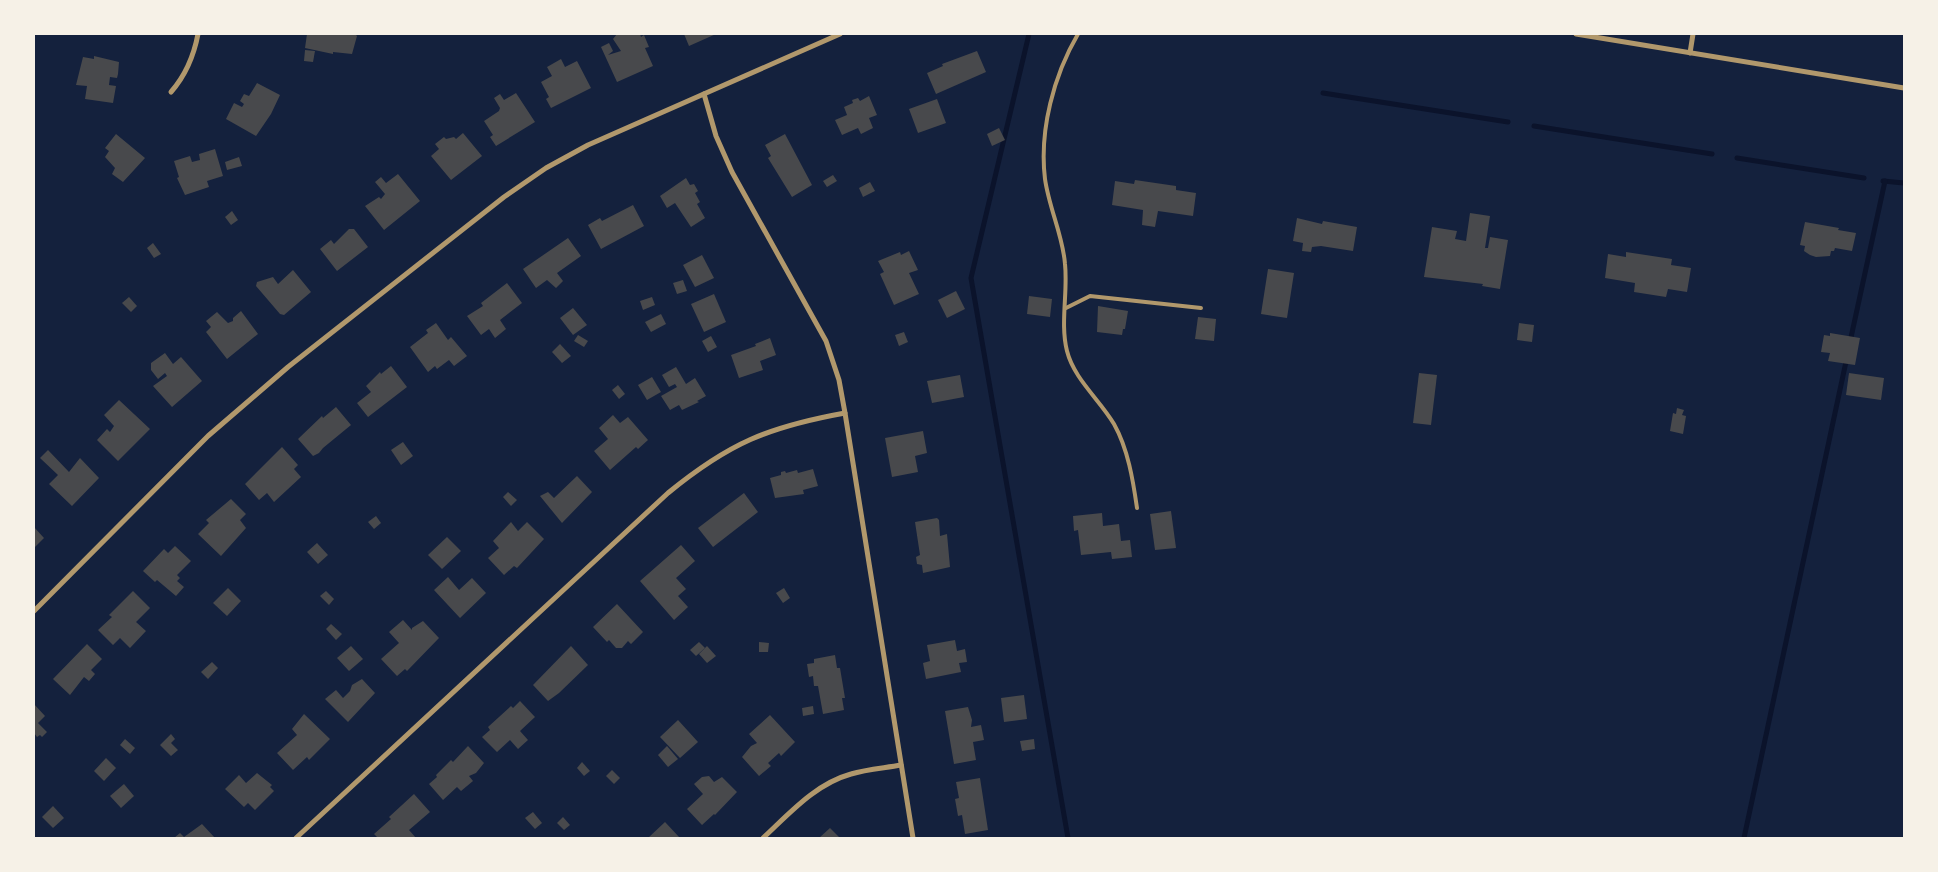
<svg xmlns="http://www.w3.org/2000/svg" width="1938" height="872" font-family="'IBM Plex Sans',sans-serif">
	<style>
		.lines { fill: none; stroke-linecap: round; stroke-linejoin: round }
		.stream { stroke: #0b132b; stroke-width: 5 }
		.building { fill: #48494c }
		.service { stroke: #b1986c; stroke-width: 4 }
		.minor { stroke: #b1986c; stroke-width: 5 }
	</style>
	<rect width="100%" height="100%" fill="#14213d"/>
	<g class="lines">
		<g class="stream">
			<polyline points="1029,34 971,278 1068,838"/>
			<polyline points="1323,93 1508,122"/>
			<polyline points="1534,126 1712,154"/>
			<polyline points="1737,158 1864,178"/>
			<polyline points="1883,181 1904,183"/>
			<polyline points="1850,342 1885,181"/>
			<polyline points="1744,838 1847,357"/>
		</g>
	</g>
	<g class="building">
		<polygon points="307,34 355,34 357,36 352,54 333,52 333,54 305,48"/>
		<polygon points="617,34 640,34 641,37 644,35 649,47 645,48 653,66 617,82 601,47 609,43 613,51 608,55 621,51 613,39"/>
		<polygon points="684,34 716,34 689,46"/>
		<polygon points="305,50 315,51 313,62 304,61"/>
		<polygon points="977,51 986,72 936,94 927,73 943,66 942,64"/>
		<polygon points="94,56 119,62 118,74 117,78 110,77 109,85 116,86 113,103 85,99 87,86 76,85 83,57 94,59"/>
		<polygon points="561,59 565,67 577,61 591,88 551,108 546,99 549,97 541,82 552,76 547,67"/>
		<polygon points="257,83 280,95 271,114 256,136 226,119 234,103 242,107 244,104 240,101 244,94 249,96"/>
		<polygon points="516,93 535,122 496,146 490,137 493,135 484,121 499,111 500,108 494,98 500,94 504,100"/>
		<polygon points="869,96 877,115 869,118 873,128 861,134 858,128 842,135 835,120 847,115 844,107 853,103 852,100 858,98 860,101"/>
		<polygon points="937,99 946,123 918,133 909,109"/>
		<polygon points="999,128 1005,140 992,146 987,134"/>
		<polygon points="463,133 482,156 451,180 431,156 439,149 435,144 444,137 446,139 454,137 456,139"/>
		<polygon points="116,134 145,158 123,182 112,174 115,168 105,157 109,151 105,148"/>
		<polygon points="785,134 812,185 792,197 768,158 771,156 765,145"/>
		<polygon points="215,149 223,176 207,181 209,187 185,195 177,178 179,177 174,161 190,156 192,162 200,160 199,154"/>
		<polygon points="239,157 242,166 227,170 225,162"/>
		<polygon points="398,174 420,201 384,230 365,206 379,197 381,199 385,194 375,182 381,177 386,183"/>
		<polygon points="833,175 837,181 827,187 823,181"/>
		<polygon points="686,178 690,185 694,184 698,191 695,193 700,202 697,204 705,218 691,227 675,203 667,208 660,196"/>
		<polygon points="1135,180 1176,186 1176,190 1196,193 1193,216 1158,211 1155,227 1142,225 1143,210 1112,205 1115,181 1134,184"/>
		<polygon points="870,182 875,191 863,197 859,188"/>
		<polygon points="633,205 644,226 601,249 588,225 600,218 602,221"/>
		<polygon points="232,211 238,220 231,225 225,217"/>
		<polygon points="1470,213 1490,216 1485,248 1488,248 1490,237 1508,240 1500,289 1482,286 1483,284 1424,277 1432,227 1457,231 1455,239 1466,241"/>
		<polygon points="1297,218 1322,224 1323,221 1357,227 1353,251 1321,246 1312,247 1311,252 1302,251 1303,243 1293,241"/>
		<polygon points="1805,222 1839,228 1838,230 1856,233 1852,251 1835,248 1834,251 1831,251 1830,256 1816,257 1810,255 1804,251 1805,246 1800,245"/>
		<polygon points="349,229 354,229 368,247 337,271 320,249 331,240 334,244"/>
		<polygon points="568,238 581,256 557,273 563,281 556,288 547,280 536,288 523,269"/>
		<polygon points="153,243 161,254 154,258 147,248"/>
		<polygon points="909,251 918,270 909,273 919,294 894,305 880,274 884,272 878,261 900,252 901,255"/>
		<polygon points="1626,252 1672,259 1671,265 1691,268 1687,292 1668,289 1666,297 1634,292 1635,283 1605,278 1608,254 1626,257"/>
		<polygon points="702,255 714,278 695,287 683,265"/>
		<polygon points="1268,269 1294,273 1287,318 1261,314"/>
		<polygon points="293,270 311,292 284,315 280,314 256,286 257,282 273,277 278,284"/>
		<polygon points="683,280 687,291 677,294 673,283"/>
		<polygon points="507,283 522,303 500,320 506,329 495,338 489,329 481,335 467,316 483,306 481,303"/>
		<polygon points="956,291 965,309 947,318 938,300"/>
		<polygon points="714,294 726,322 704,332 691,304"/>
		<polygon points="1029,296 1052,299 1050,317 1027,314"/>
		<polygon points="129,297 137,306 131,312 122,303"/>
		<polygon points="652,297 655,305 643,310 640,301"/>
		<polygon points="1098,306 1128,311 1125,329 1123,329 1122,335 1097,332"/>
		<polygon points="573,308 587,325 573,335 560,318"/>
		<polygon points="241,311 258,334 227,359 206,332 211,327 206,321 217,312 228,323 233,321 233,318"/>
		<polygon points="661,314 666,324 651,332 645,322"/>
		<polygon points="1198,317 1216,319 1214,341 1195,339"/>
		<polygon points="436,323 448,340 451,337 467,356 454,366 449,360 437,369 435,366 428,372 410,347 428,333 426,330"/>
		<polygon points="1519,323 1534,325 1532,342 1517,340"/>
		<polygon points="904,332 908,342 899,346 895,335"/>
		<polygon points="1830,333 1860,338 1855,365 1828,361 1830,353 1821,352 1824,335 1830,336"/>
		<polygon points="578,335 588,341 584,347 574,341"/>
		<polygon points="711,336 717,347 708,352 702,341"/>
		<polygon points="770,338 776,355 760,361 763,370 739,378 731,355 756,346 755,344"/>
		<polygon points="560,344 571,356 562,363 552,352"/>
		<polygon points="165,353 173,364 181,357 202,381 172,407 153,386 167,376 165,373 158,379 151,370 151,363"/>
		<polygon points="391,366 407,387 368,417 357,403 371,392 366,386 380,372 381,374"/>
		<polygon points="676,367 686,384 695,378 706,396 697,401 699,402 682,410 679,405 670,410 661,396 677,387 675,384 669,387 662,375"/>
		<polygon points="1419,373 1437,375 1431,425 1413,423"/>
		<polygon points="1849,373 1884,378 1881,400 1846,395"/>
		<polygon points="960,375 964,397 932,403 927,381"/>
		<polygon points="652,377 661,392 647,400 638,385"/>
		<polygon points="618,385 625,394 619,399 612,390"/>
		<polygon points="119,400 150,429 118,461 97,440 107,429 110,432 114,426 104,415"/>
		<polygon points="336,407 351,425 323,448 319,453 313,456 298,439 322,416 323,418"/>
		<polygon points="1677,408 1684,410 1682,415 1686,416 1683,434 1670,431 1673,413 1676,414"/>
		<polygon points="613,415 620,423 628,417 648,440 638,449 636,447 610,470 594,451 608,439 599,428"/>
		<polygon points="923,431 927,453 915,456 918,472 892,477 885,438"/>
		<polygon points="403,442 413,456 401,465 391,450"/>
		<polygon points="282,447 298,465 294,469 301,477 274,502 267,493 259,500 245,484"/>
		<polygon points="48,450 69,472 80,458 99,478 72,506 49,484 58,475 40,458"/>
		<polygon points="813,469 818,486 803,490 804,494 775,498 770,478 781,475 781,472 785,471 786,473 797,470 798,473"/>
		<polygon points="577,476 592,492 562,523 540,496 548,492 554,498"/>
		<polygon points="508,492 517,500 511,506 503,497"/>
		<polygon points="744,493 758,512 713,547 698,528"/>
		<polygon points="231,499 246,514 240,520 246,528 221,556 198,534 209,523 206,520"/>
		<polygon points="1171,511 1176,548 1155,550 1150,514"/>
		<polygon points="1102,513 1103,526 1119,524 1121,541 1130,540 1132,557 1112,559 1111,552 1081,555 1078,530 1074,531 1073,516"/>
		<polygon points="376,516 381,523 374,529 368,522"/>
		<polygon points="937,518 939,520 940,536 947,534 950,567 923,573 922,565 917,564 916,557 920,555 915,522"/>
		<polygon points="511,522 518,531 527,522 544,539 517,568 514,566 504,575 488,558 499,548 493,541"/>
		<polygon points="34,527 44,538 34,548"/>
		<polygon points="447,537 461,551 442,569 428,555"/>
		<polygon points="317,543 328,555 318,564 307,552"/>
		<polygon points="681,545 695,561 676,578 686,589 678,596 688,607 674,620 640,581"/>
		<polygon points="175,546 191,561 177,575 180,578 177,581 184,587 176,596 157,580 155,582 143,571 164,549 168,553"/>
		<polygon points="448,577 459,590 472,578 486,593 460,618 434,590"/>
		<polygon points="228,588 241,601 227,616 213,603"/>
		<polygon points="784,588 790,598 783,603 776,593"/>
		<polygon points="133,591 150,608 136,622 146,631 130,648 120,638 113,645 98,630 112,617 109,615"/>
		<polygon points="326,591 334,599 329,605 320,596"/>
		<polygon points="617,604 643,632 631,644 628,641 622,648 616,648 609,640 607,642 593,627"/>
		<polygon points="403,620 412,630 412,628 423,621 439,638 407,671 405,669 397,676 381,659 399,643 389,632"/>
		<polygon points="331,624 342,634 336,640 326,629"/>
		<polygon points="955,640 957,651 965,649 967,662 959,663 961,672 926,679 923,663 930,661 927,645"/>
		<polygon points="699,642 705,648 696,656 690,650"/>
		<polygon points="759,642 769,643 768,652 759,652"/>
		<polygon points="87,644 102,659 91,670 95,674 89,681 84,677 70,695 53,679"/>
		<polygon points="351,646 363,659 349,671 337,658"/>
		<polygon points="571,646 588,665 559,693 548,701 533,685"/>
		<polygon points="707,646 716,656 707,663 699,654"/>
		<polygon points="835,655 837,668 840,668 845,698 842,698 844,710 823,714 818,686 814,686 813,676 809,677 807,664 814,663 814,659"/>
		<polygon points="212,662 218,668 208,679 201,672"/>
		<polygon points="362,679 375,693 348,722 325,699 336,690 343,698 350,691 352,685"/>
		<polygon points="1024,695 1027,719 1004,722 1001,698"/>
		<polygon points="520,701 535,717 520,731 528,740 518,749 510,740 497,752 482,737 490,730 488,727 511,706 513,708"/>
		<polygon points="34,704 45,716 38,723 47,732 42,737 40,735 37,737 34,733"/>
		<polygon points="813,706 814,714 803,716 802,708"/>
		<polygon points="968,707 972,720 971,727 981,725 984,740 973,742 976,760 954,764 945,711"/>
		<polygon points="304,714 330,739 309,760 307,757 293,770 277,753 297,735 292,729"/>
		<polygon points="770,715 795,742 781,756 779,753 768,763 771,766 759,776 742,757 751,746 757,743 749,734"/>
		<polygon points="678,720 698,742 680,758 660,737"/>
		<polygon points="171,734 175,739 171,743 178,750 171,756 160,745"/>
		<polygon points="125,739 135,748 130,754 120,745"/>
		<polygon points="1034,739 1035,749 1022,751 1020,741"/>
		<polygon points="468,746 484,763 476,773 469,776 473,781 461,791 457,787 443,800 429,784 437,777 436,775 451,760 453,762"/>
		<polygon points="667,746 678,759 668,767 658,755"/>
		<polygon points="106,758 116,768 104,781 94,771"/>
		<polygon points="582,762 590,771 584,776 577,768"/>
		<polygon points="612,770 620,778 614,784 606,776"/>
		<polygon points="257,773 272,785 270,787 274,791 255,810 248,803 244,807 225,789 239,775 246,783"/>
		<polygon points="709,776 714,782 722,777 737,792 715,815 714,814 702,825 687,809 703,794 694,784 702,777"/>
		<polygon points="980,778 988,830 965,834 962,815 958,816 955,799 959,798 956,782"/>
		<polygon points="124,784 134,796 121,808 110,796"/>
		<polygon points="414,794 430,812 409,830 416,838 378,838 374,834 391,819 389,817"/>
		<polygon points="53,806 64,818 53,828 42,817"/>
		<polygon points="533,812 542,823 535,829 525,818"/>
		<polygon points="563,817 570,825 564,830 557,823"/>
		<polygon points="665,822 680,838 648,838"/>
		<polygon points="202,824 215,838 174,838 180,833 184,837"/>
		<polygon points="830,828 840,838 819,838"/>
	</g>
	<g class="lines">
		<g class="service">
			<path d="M1078 34C1054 75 1039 130 1045 179 1049 208 1063 236 1065 264 1068 292 1060 324 1067 351 1074 379 1100 400 1114 424 1128 449 1133 480 1137 508"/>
			<polyline points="1066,308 1090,296 1201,308"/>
		</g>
		<g class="minor">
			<polyline points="1576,34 1904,88"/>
			<polyline points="1690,53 1693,34"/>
			<path d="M171 92C185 76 194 55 198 34"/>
			<polyline points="704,94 716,136 732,172 826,341 839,380 845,413 913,838"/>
			<polyline points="34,611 208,436 288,367 504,197 546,168 588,145 840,34"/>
			<path d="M296 838 668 493C729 443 768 427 845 413"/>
			<path d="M763 838C789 814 815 784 851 774 867 769 885 768 901 765"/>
		</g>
	</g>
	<rect width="1938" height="872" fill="none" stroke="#f6f1e7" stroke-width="70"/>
</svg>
